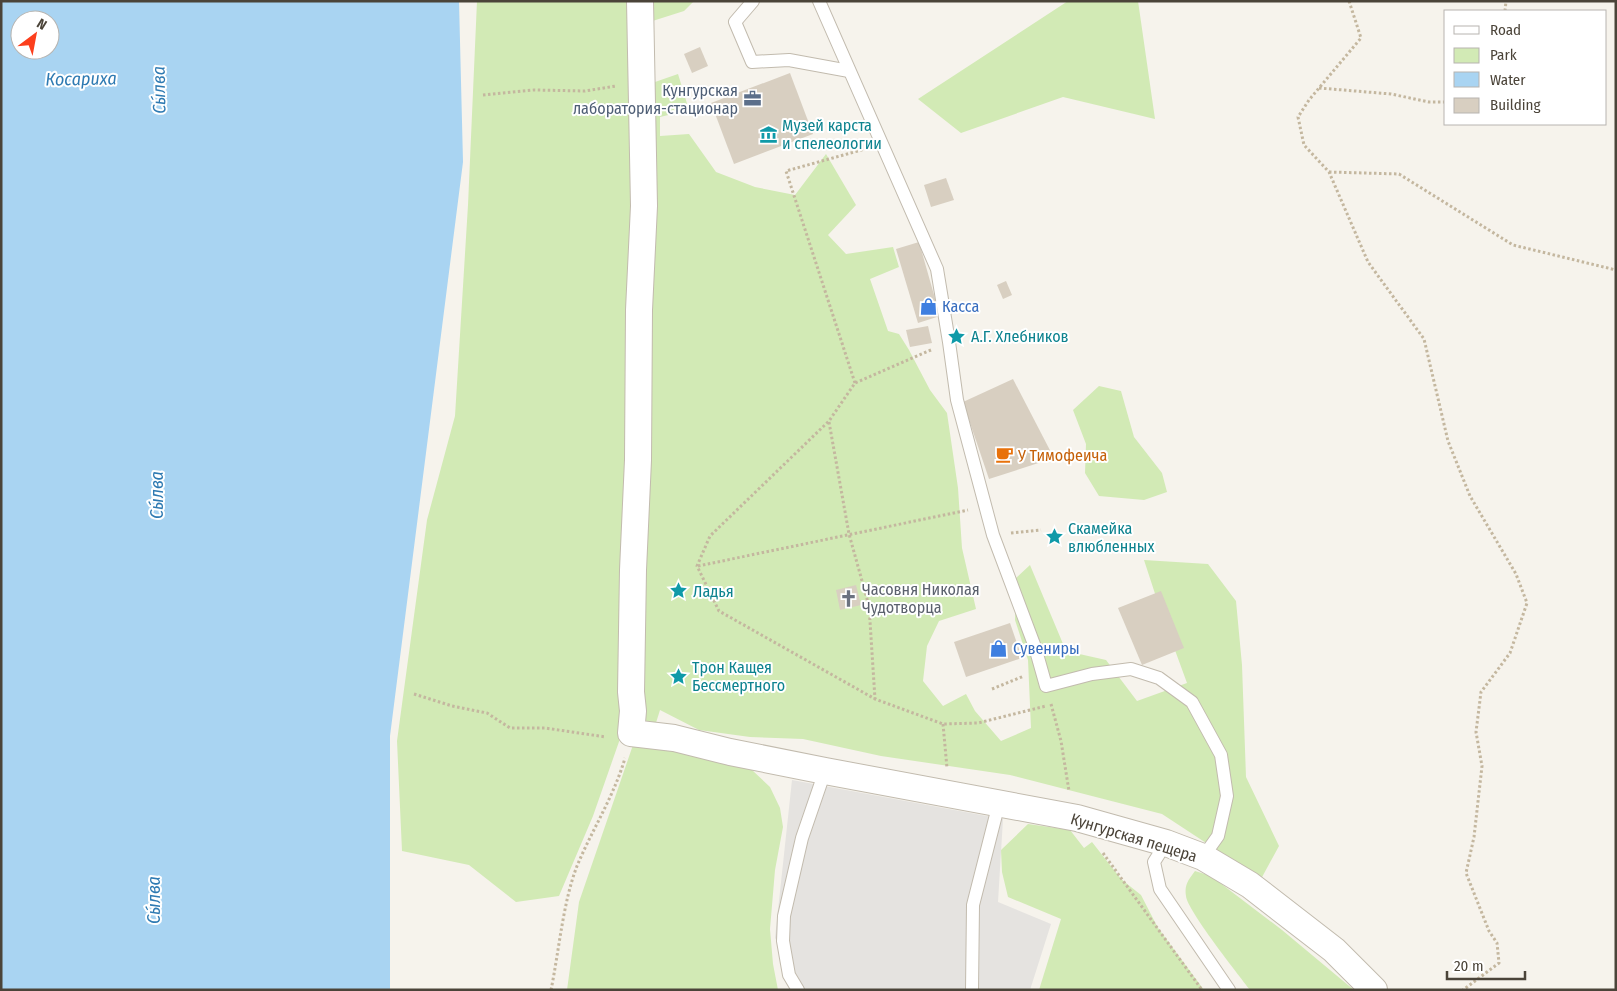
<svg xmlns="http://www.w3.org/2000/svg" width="1617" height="991" font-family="'Fira Sans Condensed',sans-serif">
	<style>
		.green { fill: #d2eab5 }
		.parking { fill: #e5e3e0 }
		.water { fill: #a9d4f2; fill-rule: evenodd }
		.building { fill: #d8cfc1 }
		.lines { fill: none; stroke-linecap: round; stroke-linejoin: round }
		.service-casing { stroke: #c2bbae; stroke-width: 14 }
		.minor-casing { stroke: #c2bbae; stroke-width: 28 }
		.path { stroke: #c4b79f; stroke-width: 3; stroke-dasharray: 2.5 2.5; stroke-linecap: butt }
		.service { stroke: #fff; stroke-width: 12 }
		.minor { stroke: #fff; stroke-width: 26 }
		.labels { text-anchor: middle; stroke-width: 4; stroke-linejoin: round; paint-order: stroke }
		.service-label { font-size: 16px; fill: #4e5e75; stroke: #fff; text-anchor: end }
		.culture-label { font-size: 16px; fill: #0d838f; stroke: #fff; text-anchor: start }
		.shop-label { font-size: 16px; fill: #366cbe; stroke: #fff; text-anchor: start }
		.food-label { font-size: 16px; fill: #c56008; stroke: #fff; text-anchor: start }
		.worship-label { font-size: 16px; fill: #5b616d; stroke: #fff; text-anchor: start }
		.street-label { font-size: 16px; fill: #4b4439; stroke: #fff }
		.water-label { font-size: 18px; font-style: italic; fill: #2e7ab2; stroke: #fff }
	</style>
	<rect width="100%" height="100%" fill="#f6f3ec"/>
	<g class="green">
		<polygon points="477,1 694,1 684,11 640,25 641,77 655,82 678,74 689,110 660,117 660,136 689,134 716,172 755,187 795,195 826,154 856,205 828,235 846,254 893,247 899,267 870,279 888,331 899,334 909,350 930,390 947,413 958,488 962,548 976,609 939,621 927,646 923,681 943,706 966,694 975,711 1001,741 1031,728 1028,660 1015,620 1016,578 1030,565 1066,651 1106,660 1137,701 1187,683 1161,612 1144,560 1208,564 1236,601 1242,665 1246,777 1279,846 1261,879 1162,814 1010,775 881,756 803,739 750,737 699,730 660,710 650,742 655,738 752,770 770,787 780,808 783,827 775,870 770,929 773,964 778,990 567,990 579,902 634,742 621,736 593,816 559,896 516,902 469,865 402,851 397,741 427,520 455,416 468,205"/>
		<polygon points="1068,1 1138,1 1155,119 1063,97 961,133 918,99"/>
		<polygon points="1099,386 1121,391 1134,437 1162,473 1167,492 1144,500 1099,496 1085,473 1086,444 1073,410"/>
		<polygon points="1028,824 1070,830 1084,848 1092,842 1121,879 1141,895 1158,928 1204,990 1039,990 1061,919 1008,897 1002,872 1001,850"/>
		<path d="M1195 871 1211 876 1282 930 1354 990H1250C1238 974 1187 910 1186 896 1184 885 1189 879 1195 871Z"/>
	</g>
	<polygon class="parking" points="792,780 1003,819 998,902 1051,924 1030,990 805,990 775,938"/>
	<path class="water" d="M1 1H459L463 162 390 736V990H1ZM20 20H50V50H20Z"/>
	<g class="building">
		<polygon points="700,47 708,66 692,73 684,54"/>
		<polygon points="790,73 813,134 734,164 711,103"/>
		<polygon points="946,178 954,200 931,207 924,185"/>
		<polygon points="919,242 940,316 918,323 896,249"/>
		<polygon points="1006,281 1012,295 1003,299 997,285"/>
		<polygon points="928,326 932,343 910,347 906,330"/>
		<polygon points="1013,379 1054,458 989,479 963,402"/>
		<polygon points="856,585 861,605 840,610 836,590"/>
		<polygon points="1161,591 1184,648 1142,665 1118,608"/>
		<polygon points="1010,623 1022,658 966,677 954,642"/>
	</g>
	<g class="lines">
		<defs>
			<g id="service">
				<polyline points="753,1 735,22 752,62 789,60 849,71"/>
				<polyline points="819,1 937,269 949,342 957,400 993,535 1035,647 1046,686 1092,674 1131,669 1159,678 1192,702 1221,755 1227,796 1218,836 1203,857"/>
				<polyline points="1166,843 1154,862 1160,889 1229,990"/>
				<polyline points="798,990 789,975 783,941 784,916 802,838 825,771"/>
				<polyline points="972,990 973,905 999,803"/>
			</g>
			<polyline id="minor" points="640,1 644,206 639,310 638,460 633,570 631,692 633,711 631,733 674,738 730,752 825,771 1077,818 1166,843 1203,857 1250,885 1334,950 1374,990"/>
		</defs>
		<use href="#service" class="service-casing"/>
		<use href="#minor" class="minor-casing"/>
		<g class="path">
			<polyline points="1349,1 1361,38 1309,100 1298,117 1304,145 1329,172 1368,262 1424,339 1448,441 1470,496 1516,574 1527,603 1510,653 1481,692 1476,732 1482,766 1474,837 1466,873 1489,931 1497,943 1499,963 1463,990"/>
			<polyline points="1505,11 1506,1"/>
			<polyline points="1319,88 1391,94 1429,102 1446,102"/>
			<polyline points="483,95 534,90 585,91 616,86"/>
			<polyline points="1329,172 1399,174 1513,245 1616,270"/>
			<polyline points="931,350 855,383 829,421 710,536 697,566 719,611 875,699 943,724 978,723 1046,706"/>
			<polyline points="855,383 786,171 865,149"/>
			<polyline points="829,422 849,534 869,606 875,699"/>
			<polyline points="1011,533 1041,530"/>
			<polyline points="698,566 968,510"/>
			<polyline points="992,689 1024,676"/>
			<polyline points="414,694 452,706 487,713 510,728 545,728 606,737"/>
			<polyline points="1051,704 1061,741 1069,791"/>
			<polyline points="943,724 947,768"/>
			<polyline points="1103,853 1202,990"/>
			<path d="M551 990C559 951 563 902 577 866 592 830 614 796 625 758"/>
		</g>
		<use href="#service" class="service"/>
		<use href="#minor" class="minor"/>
	</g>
	<defs>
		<symbol id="office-bare" viewBox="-9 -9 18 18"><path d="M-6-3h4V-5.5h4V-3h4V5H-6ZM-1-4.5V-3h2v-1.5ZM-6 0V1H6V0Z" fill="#5c6f8a" stroke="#fff" stroke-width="2.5" paint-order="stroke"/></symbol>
		<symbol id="museum-bare" viewBox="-9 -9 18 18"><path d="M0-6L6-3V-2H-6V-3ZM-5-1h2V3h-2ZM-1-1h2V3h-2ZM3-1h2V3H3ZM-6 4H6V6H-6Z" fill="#0f9aa8" stroke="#fff" stroke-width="2.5" paint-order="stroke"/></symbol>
		<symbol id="shop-bare" viewBox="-9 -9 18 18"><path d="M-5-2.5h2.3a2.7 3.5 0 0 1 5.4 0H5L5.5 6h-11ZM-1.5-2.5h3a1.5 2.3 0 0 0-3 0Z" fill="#3f7fe0" stroke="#fff" stroke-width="2.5" paint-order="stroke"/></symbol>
		<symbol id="sight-bare" viewBox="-9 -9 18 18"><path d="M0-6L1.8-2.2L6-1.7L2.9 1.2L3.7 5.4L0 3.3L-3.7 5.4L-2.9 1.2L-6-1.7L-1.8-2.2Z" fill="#0f9aa8" stroke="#fff" stroke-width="2.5" paint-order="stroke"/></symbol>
		<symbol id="cafe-bare" viewBox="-9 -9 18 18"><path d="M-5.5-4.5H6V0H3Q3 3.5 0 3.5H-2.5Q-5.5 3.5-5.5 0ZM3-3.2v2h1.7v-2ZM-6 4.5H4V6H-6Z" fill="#e8710a" stroke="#fff" stroke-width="2.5" paint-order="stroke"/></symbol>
		<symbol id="church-bare" viewBox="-9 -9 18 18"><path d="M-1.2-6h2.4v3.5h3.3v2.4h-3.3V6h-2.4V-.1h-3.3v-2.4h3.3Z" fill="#6b7280" stroke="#fff" stroke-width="2.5" paint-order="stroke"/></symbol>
	</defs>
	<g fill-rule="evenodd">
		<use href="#office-bare" x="740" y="86" width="25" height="25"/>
		<use href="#museum-bare" x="756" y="122" width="25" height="25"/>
		<use href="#shop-bare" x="916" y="294" width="25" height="25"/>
		<use href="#sight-bare" x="944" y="324" width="25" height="25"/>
		<use href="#cafe-bare" x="992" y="442" width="25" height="25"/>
		<use href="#sight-bare" x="1042" y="524" width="25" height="25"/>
		<use href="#sight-bare" x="666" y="578" width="25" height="25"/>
		<use href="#church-bare" x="836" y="586" width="25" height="25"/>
		<use href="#shop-bare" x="986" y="636" width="25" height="25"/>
		<use href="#sight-bare" x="666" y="664" width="25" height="25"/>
	</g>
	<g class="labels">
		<g class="service-label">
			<text x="738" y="96">Кунгурская<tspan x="738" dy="18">лаборатория-стационар</tspan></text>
		</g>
		<g class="culture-label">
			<text x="782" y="131">Музей карста<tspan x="782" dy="18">и спелеологии</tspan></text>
			<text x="971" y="342">А.Г. Хлебников</text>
			<text x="1068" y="534">Скамейка<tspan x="1068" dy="18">влюбленных</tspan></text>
			<text x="693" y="597">Ладья</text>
			<text x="692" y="673">Трон Кащея<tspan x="692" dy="18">Бессмертного</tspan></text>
		</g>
		<g class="shop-label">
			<text x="942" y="312">Касса</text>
			<text x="1013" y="654">Сувениры</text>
		</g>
		<g class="food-label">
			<text x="1018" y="461">У Тимофеича</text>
		</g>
		<g class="worship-label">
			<text x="862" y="595">Часовня Николая<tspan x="862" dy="18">Чудотворца</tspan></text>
		</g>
		<g class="street-label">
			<text transform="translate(1134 837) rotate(17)" y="6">Кунгурская пещера</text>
		</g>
		<g class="water-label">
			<text transform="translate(81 79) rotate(-1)" y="6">Косариха</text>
			<text transform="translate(159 90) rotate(-91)" y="6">Сы́лва</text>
			<text transform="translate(157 495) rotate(-90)" y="6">Сы́лва</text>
			<text transform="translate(154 900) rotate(-90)" y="6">Сы́лва</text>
		</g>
	</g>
	<rect width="1617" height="991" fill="none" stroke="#4b4439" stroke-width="5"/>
	<rect x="1444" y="10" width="162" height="115" fill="#ffffff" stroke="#b7b4b0"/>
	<rect x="1454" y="26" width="25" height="8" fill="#ffffff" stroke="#b7b4b0"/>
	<text x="1490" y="35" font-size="15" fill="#4b4439">Road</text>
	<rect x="1454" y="48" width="25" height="15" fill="#d2eab5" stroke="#b7b4b0"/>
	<text x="1490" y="60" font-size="15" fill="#4b4439">Park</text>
	<rect x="1454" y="72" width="25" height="15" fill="#a9d4f2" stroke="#b7b4b0"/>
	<text x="1490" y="85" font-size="15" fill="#4b4439">Water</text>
	<rect x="1454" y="98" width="25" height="15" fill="#d8cfc1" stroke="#b7b4b0"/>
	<text x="1490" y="110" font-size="15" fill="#4b4439">Building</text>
	<g transform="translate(35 35) rotate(32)"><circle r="24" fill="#ffffff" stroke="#b7b4b0"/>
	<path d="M0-4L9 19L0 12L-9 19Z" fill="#fc3f1d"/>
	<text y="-8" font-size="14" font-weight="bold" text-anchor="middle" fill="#4b4439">N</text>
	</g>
	<path d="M1447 971v8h78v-8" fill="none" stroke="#4b4439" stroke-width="2.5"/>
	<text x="1454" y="971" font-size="15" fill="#4b4439" stroke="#ffffff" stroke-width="4" paint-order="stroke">20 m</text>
</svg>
